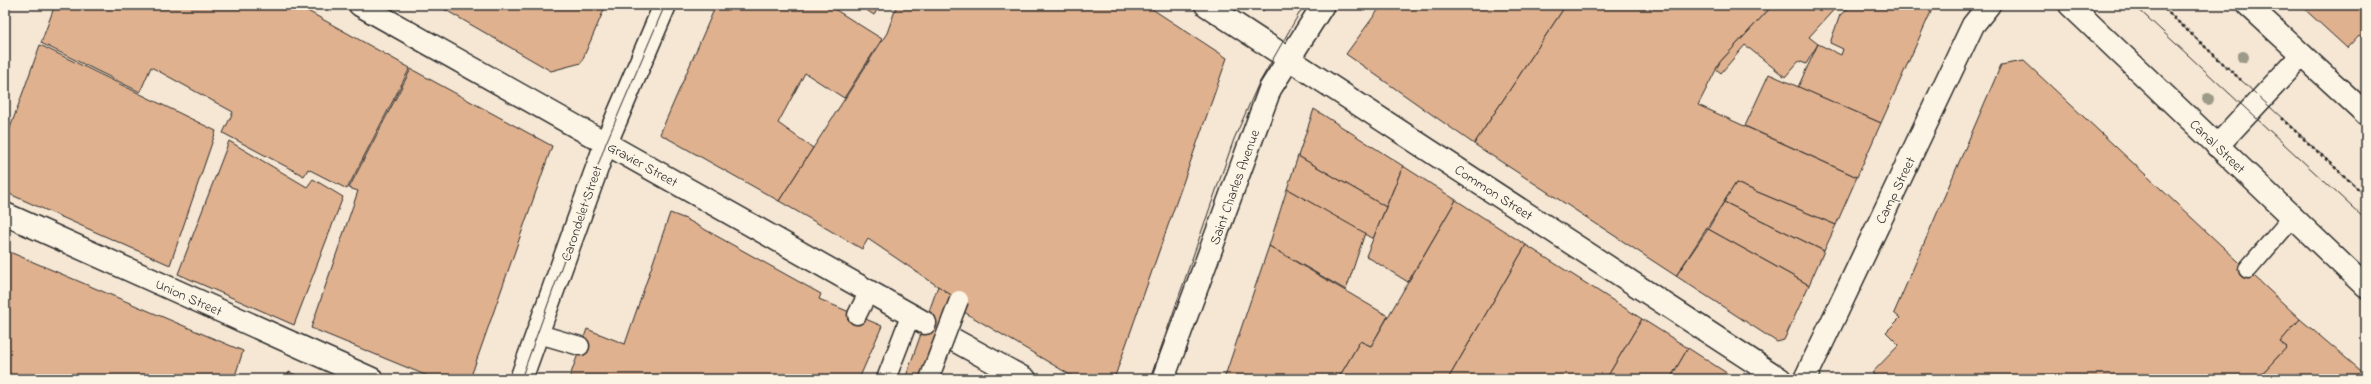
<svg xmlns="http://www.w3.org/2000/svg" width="2371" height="384" font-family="'Indie Flower',sans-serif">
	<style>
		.building { fill: #dfb18f; stroke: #2b2b2b }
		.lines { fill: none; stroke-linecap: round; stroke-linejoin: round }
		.service-casing { stroke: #2b2b2b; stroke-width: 21 }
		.minor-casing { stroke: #2b2b2b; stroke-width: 25 }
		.tertiary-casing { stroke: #2b2b2b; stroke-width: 25 }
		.primary-casing { stroke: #2b2b2b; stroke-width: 25 }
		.path { stroke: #2b2b2b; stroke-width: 2.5; stroke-dasharray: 3 3; stroke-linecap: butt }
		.service { stroke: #fcf5e5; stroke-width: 18 }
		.minor { stroke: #fcf5e5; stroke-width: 22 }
		.tertiary { stroke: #fcf5e5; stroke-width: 22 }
		.primary { stroke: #fcf5e5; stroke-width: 22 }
		.tram { stroke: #2b2b2b; stroke-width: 1 }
		.service-bridge-casing { stroke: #2b2b2b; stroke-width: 21; stroke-linecap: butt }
		.service-bridge { stroke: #fcf5e5; stroke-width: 18 }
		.tree { fill: #9c9a88 }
		.labels { text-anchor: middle; stroke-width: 3.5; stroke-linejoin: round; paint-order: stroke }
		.street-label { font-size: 14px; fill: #2b2b2b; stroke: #fcf5e5 }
	</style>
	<rect width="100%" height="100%" fill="#f6e7d4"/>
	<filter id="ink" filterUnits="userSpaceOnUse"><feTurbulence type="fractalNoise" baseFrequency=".025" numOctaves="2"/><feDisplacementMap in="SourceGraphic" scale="8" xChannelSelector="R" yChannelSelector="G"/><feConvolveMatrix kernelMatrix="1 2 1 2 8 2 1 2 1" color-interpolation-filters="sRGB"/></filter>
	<g filter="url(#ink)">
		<g class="building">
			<polygon points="55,5 297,5 410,68 347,189 308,169 304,176 223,133 233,112 151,67 140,92 41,43"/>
			<polygon points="437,5 606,5 581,63 551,71"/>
			<polygon points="716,5 828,5 882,39 844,98 805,73 778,123 813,148 779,201 660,134"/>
			<polygon points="859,5 880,5 874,15"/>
			<polygon points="897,5 1146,5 1227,58 1114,379 1077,379 964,312 967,306 868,239 862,249 779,201 887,33"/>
			<polygon points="1253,5 1267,5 1263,11"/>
			<polygon points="1382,5 1566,5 1474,144 1346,54"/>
			<polygon points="1566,5 1773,5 1720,62 1698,105 1857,177 1836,225 1736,183 1676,276 1474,144"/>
			<polygon points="1773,5 1838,5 1809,37 1818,44 1806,64 1799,61 1785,77 1745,45 1721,73 1716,69 1720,62"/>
			<polygon points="1839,5 1852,5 1845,12"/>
			<polygon points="1852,5 1934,5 1881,123 1798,87 1818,44 1841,55 1843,49 1830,43 1840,15"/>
			<polygon points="2300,5 2366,5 2366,41 2359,35 2347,48"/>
			<polygon points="40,45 216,131 170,265 5,192 5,142"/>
			<polygon points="2024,61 2300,319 2280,342 2287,347 2257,379 1879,379 1872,373 1899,345 1886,332 1900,318 1894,313 2001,65"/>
			<polygon points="411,69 552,146 470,379 435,379 311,328 358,191 349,188"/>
			<polygon points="1769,74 1881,123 1857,177 1745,126"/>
			<polygon points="1314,109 1403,166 1386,207 1298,156"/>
			<polygon points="229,141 307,187 313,179 343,197 294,325 178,274"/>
			<polygon points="1298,156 1386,207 1373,239 1287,189"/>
			<polygon points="1403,166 1456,200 1408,282 1366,256"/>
			<polygon points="1736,183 1836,225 1824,251 1724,202"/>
			<polygon points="1287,189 1365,233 1346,290 1269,246"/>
			<polygon points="1456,200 1526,245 1448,379 1338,379 1360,341 1371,346"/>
			<polygon points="1724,202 1824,251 1809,285 1708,229"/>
			<polygon points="670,213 686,219 821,294 819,299 882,326 859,379 569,379 587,329 625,344"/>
			<polygon points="1708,229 1809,285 1784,340 1777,342 1676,276"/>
			<polygon points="1526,245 1642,319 1606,379 1448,379"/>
			<polygon points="1269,246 1388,316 1371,346 1360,341 1338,379 1224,379"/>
			<polygon points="5,250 243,351 234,379 5,379"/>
			<polygon points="938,286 967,306 939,379 905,379"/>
			<polygon points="1642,319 1688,348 1670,379 1606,379"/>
			<polygon points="2300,319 2366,375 2366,379 2257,379 2287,347 2280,342"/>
			<polygon points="1688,348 1736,379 1670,379"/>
			<polygon points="289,372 306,379 286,379"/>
		</g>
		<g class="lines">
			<defs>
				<g id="service">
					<polyline points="2248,269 2293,217"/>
					<polyline points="857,315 869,291"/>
					<polyline points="539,334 580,346"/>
					<polyline points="886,379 911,314"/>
				</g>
				<g id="minor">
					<polyline points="360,5 925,323"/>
					<polyline points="1206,5 1780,379"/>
					<polyline points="5,214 372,379"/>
					<polyline points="954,340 1025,379"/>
					<polyline points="521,379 606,143 665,5"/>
					<polyline points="1805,379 1973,25 1989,5"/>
				</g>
				<polyline id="tertiary" points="1163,379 1270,89 1323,5"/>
				<g id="primary">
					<polyline points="2070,5 2366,287"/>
					<polyline points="2248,5 2366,114"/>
					<polyline points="2217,146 2302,55"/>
				</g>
			</defs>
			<use href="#service" class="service-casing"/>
			<use href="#minor" class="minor-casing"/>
			<use href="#tertiary" class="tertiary-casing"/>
			<use href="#primary" class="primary-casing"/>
			<g class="path">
				<polyline points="2160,5 2241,80"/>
				<polyline points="2281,118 2366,196"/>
			</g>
			<use href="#service" class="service"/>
			<use href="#minor" class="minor"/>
			<use href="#tertiary" class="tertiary"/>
			<use href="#primary" class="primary"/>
			<g class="tram">
				<polyline points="2134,5 2366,220"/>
				<polyline points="2160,5 2366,196"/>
				<polyline points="521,379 606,143 665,5"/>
				<polyline points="1150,379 1234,139 1258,85 1304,5"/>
			</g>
			<defs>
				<polyline id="service-bridge" points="929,379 959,300"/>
			</defs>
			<use href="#service-bridge" class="service-bridge-casing"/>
			<use href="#service-bridge" class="service-bridge"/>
		</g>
		<g class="tree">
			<circle cx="2243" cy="57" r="6"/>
			<circle cx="2208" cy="99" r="6"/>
		</g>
	</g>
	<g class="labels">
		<g class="street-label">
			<text transform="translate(2218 146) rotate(44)" y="5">Canal Street</text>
			<text transform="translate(643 164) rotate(29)" y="5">Gravier Street</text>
			<text transform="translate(1234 187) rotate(-70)" y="5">Saint Charles Avenue</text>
			<text transform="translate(1895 190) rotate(-64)" y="5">Camp Street</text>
			<text transform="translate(1494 192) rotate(33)" y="5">Common Street</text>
			<text transform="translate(581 213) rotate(-71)" y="5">Carondelet Street</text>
			<text transform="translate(189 297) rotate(24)" y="5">Union Street</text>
		</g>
	</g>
	<rect width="2371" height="384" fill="none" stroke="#fcf5e5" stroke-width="20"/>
	<rect x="10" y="10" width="2351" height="364" fill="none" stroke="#2b2b2b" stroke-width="1.5" filter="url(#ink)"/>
</svg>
